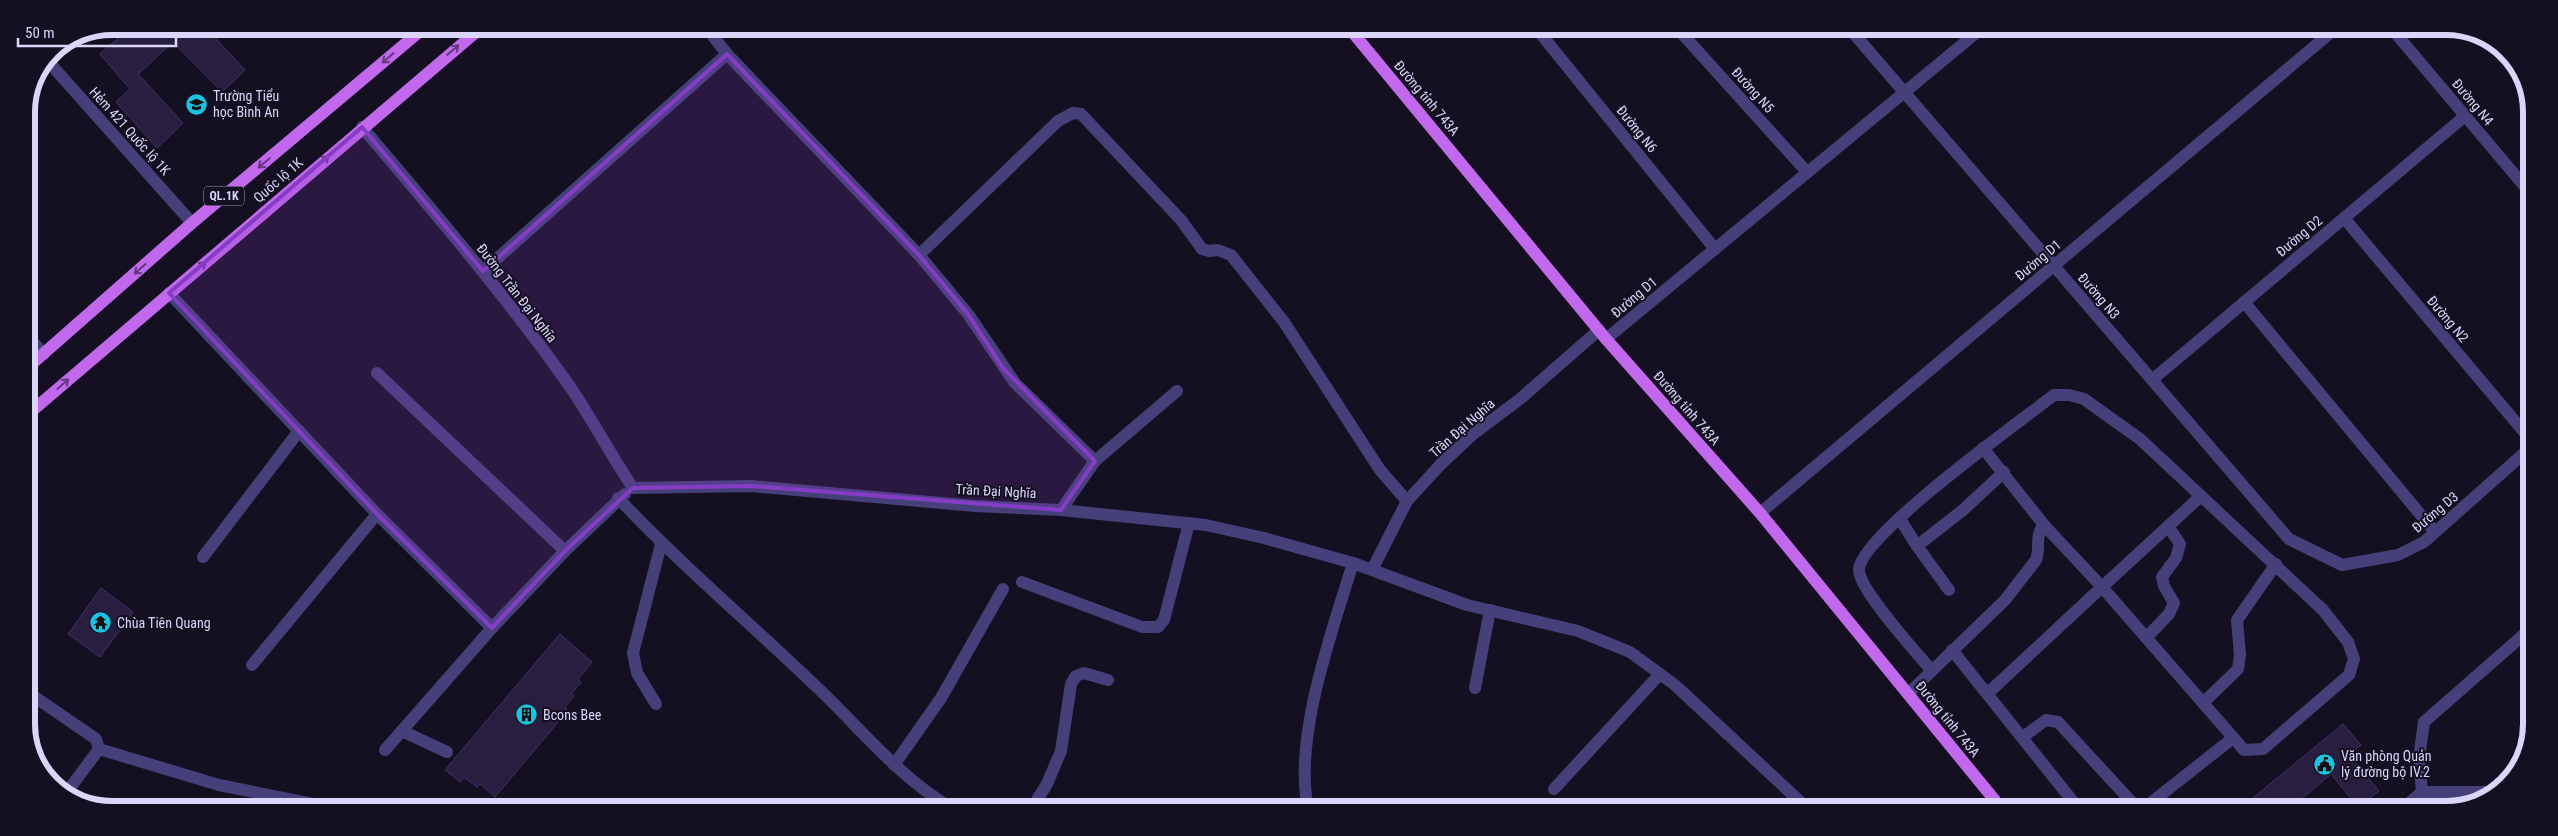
<svg xmlns="http://www.w3.org/2000/svg" width="2558" height="836" font-family="'Roboto Condensed',sans-serif">
	<style>
		.building { fill: #271e40; stroke: #403369 }
		.lines { fill: none; stroke-linecap: round; stroke-linejoin: round }
		.minor { stroke: #45407a; stroke-width: 12 }
		.major { stroke: #c268ed; stroke-width: 12 }
		.oneway { stroke: #62387d }
		.marked { fill: #853dc5; fill-opacity: 0.2; stroke: #853dc5; stroke-width: 4; stroke-linejoin: round }
		.labels { text-anchor: middle; stroke-width: 4; stroke-linejoin: round; paint-order: stroke }
		.shield { fill: #141021; stroke: #9f9ab9; stroke-width: 1 }
		.shield-label { font-size: 12px; font-weight: bold; fill: #dbd5fa }
		.street-label { font-size: 14px; fill: #dbd5fa; stroke: #141021 }
		.poi-label { font-size: 14px; fill: #dbd5fa; stroke: #141021; text-anchor: start }
		.rim { fill: none; stroke: #dbd5fa; stroke-width: 6 }
	</style>
	<rect width="100%" height="100%" fill="#141021"/>
	<g class="building">
		<polygon points="132,26 204,26 245,70 222,92 173,42 138,74 183,123 157,148 116,102 130,89 100,54"/>
		<polygon points="101,588 133,612 100,657 68,634"/>
		<polygon points="560,634 592,662 578,679 581,682 571,694 574,696 565,707 567,709 559,721 495,797 480,784 477,787 464,777 460,782 445,770"/>
		<polygon points="2343,724 2361,745 2349,755 2379,791 2358,807 2331,774 2288,810 2245,809 2242,807"/>
		<polygon points="2223,804 2228,809 2216,809"/>
	</g>
	<g class="lines">
		<g class="minor">
			<polyline points="722,27 713,36 727,54 919,255 968,314 1015,383 1095,461 1061,510"/>
			<polyline points="1536,28 1715,249"/>
			<polyline points="1677,28 1807,172"/>
			<polyline points="1849,28 2289,539 2342,565 2398,555 2424,542 2530,448"/>
			<polyline points="2392,29 2531,194"/>
			<polyline points="46,59 192,223"/>
			<path d="M362 127C434 212 507 297 571 388 593 421 611 455 633 488"/>
			<polyline points="2344,218 2530,439"/>
			<polyline points="919,255 1058,121 1073,113 1081,114 1181,220 1202,249 1209,251 1218,250 1231,255 1284,322 1380,470 1407,501"/>
			<polyline points="483,271 727,54"/>
			<polyline points="169,293 377,514 492,628"/>
			<polyline points="2244,302 2435,532"/>
			<polyline points="26,335 44,354"/>
			<polyline points="1606,339 1981,29"/>
			<polyline points="377,373 565,551"/>
			<polyline points="2152,380 2465,116"/>
			<polyline points="1983,448 2044,525"/>
			<polyline points="1095,461 1177,391"/>
			<polyline points="633,488 751,486 975,506 1061,510 1206,525 1264,538 1353,563 1467,605 1578,631 1630,652 1675,685 1808,809"/>
			<path d="M618 498C683 567 756 628 824 694 866 735 901 778 951 808"/>
			<polyline points="1760,513 2335,29"/>
			<polyline points="1900,519 1917,546"/>
			<polyline points="203,557 299,431"/>
			<polyline points="1372,570 1407,501 1441,464 1472,435 1520,399 1599,330"/>
			<polyline points="1022,582 1142,627 1158,627 1164,620 1189,523"/>
			<polyline points="1949,590 1917,546 1963,510 2004,472"/>
			<polyline points="2146,638 2169,614 2174,603 2164,586 2162,577 2176,558 2180,544 2168,526"/>
			<polyline points="1952,650 2079,809"/>
			<polyline points="252,665 377,514"/>
			<polyline points="1475,688 1490,610"/>
			<polyline points="26,691 96,739 99,749 67,792"/>
			<polyline points="1988,693 2102,587 2244,750 2263,749 2349,675 2354,659 2348,642 2323,610 2201,496"/>
			<path d="M1908 694 2005 600 2036 560C2041 547 2034 536 2044 525L2102 587 2201 496 2140 439 2084 399 2069 395H2054C2022 420 1858 537 1859 570 1859 590 1917 653 1932 671"/>
			<polyline points="2203,703 2238,669 2240,655 2237,620 2276,564"/>
			<polyline points="656,704 637,673 633,653 661,544"/>
			<polyline points="402,731 447,752"/>
			<polyline points="2023,737 2046,720 2058,722 2138,809"/>
			<polyline points="99,749 219,785 328,807"/>
			<polyline points="385,750 492,628 565,551 625,494"/>
			<polyline points="894,765 941,698 1003,589"/>
			<polyline points="1554,789 1660,674"/>
			<polyline points="2422,792 2419,758 2424,722 2529,630"/>
			<polyline points="1032,808 1047,784 1061,751 1071,684 1076,676 1084,673 1108,680"/>
			<path d="M1308 808C1293 739 1332 631 1353 563"/>
			<polyline points="2143,809 2233,738"/>
			<polyline points="2401,810 2422,792 2499,792"/>
		</g>
		<g class="major">
			<polyline points="1349,28 1606,339 1760,513 2002,809"/>
			<polyline points="26,369 192,223 425,27"/>
			<polyline points="26,416 482,27"/>
		</g>
	</g>
	<defs><path id="oneway-shaft" d="M-6 0H5M1.5-3L5.5 0L1.5 3" fill="none" stroke-width="1.6" stroke-linecap="round" stroke-linejoin="round" transform="scale(1.25)"/></defs>
	<g class="oneway">
		<use href="#oneway-shaft" transform="translate(453 50) rotate(-40)"/>
		<use href="#oneway-shaft" transform="translate(388 58) rotate(139)"/>
		<use href="#oneway-shaft" transform="translate(323 161) rotate(-41)"/>
		<use href="#oneway-shaft" transform="translate(264 163) rotate(140)"/>
		<use href="#oneway-shaft" transform="translate(200 267) rotate(-41)"/>
		<use href="#oneway-shaft" transform="translate(140 269) rotate(139)"/>
		<use href="#oneway-shaft" transform="translate(63 384) rotate(-41)"/>
	</g>
	<path class="marked" d="M727 54 919 255 968 314 1003 368 1095 461 1061 510 751 486 633 488 565 551 492 628 377 514 169 293 362 127 483 271Z"/>
	<defs>
		<symbol id="school-disc" viewBox="-11 -11 22 22"><circle r="9.5" fill="#1ac3e1" stroke="#141021"/><path d="M0-5L7-2L0 1L-7-2ZM-4 1L0 2.5L4 1V4Q0 6-4 4Z" fill="#111"/></symbol>
		<symbol id="temple-disc" viewBox="-11 -11 22 22"><circle r="9.5" fill="#1ac3e1" stroke="#141021"/><path d="M0-6L5-2H3V0L6.5 2.5H4V6H1.5V3h-3V6H-4V2.5H-6.5L-3 0V-2H-5Z" fill="#111"/></symbol>
		<symbol id="building-disc" viewBox="-11 -11 22 22"><circle r="9.5" fill="#1ac3e1" stroke="#141021"/><path d="M-4-6H4V6H1V3H-1V6H-4ZM-2.5-4.3h1.7v1.8h-1.7ZM.8-4.3h1.7v1.8H.8ZM-2.5-1h1.7V.8h-1.7ZM.8-1h1.7V.8H.8Z" fill="#111"/></symbol>
		<symbol id="civic-disc" viewBox="-11 -11 22 22"><circle r="9.5" fill="#1ac3e1" stroke="#141021"/><path d="M-.6-6.5H3V-4.5H.6V-3L4-1V1h2V6H-6V1h2V-1L-.6-3ZM-1.2 2.5V6h2.4V2.5Z" fill="#111"/></symbol>
	</defs>
	<g fill-rule="evenodd">
		<use href="#school-disc" x="184" y="92" width="25" height="25"/>
		<use href="#temple-disc" x="88" y="610" width="25" height="25"/>
		<use href="#building-disc" x="514" y="702" width="25" height="25"/>
		<use href="#civic-disc" x="2312" y="752" width="25" height="25"/>
	</g>
	<g class="labels">
		<rect class="shield" x="204" y="186.5" width="40" height="19" rx="4"/>
		<g class="shield-label">
			<text x="224" y="200">QL.1K</text>
		</g>
		<g class="street-label">
			<text transform="translate(1753 90) rotate(48)" y="5">Đường N5</text>
			<text transform="translate(1427 98) rotate(50)" y="5">Đường tỉnh 743A</text>
			<text transform="translate(2473 102) rotate(50)" y="5">Đường N4</text>
			<text transform="translate(1637 129) rotate(51)" y="5">Đường N6</text>
			<text transform="translate(130 131) rotate(48)" y="5">Hẻm 421 Quốc lộ 1K</text>
			<text transform="translate(278 180) rotate(-41)" y="5">Quốc lộ 1K</text>
			<text transform="translate(2299 236) rotate(-40)" y="5">Đường D2</text>
			<text transform="translate(2038 260) rotate(-40)" y="5">Đường D1</text>
			<text transform="translate(517 293) rotate(52)" y="5">Đường Trần Đại Nghĩa</text>
			<text transform="translate(2099 296) rotate(49)" y="5">Đường N3</text>
			<text transform="translate(1634 297) rotate(-40)" y="5">Đường D1</text>
			<text transform="translate(2448 319) rotate(50)" y="5">Đường N2</text>
			<text transform="translate(1687 408) rotate(49)" y="5">Đường tỉnh 743A</text>
			<text transform="translate(1462 428) rotate(-41)" y="5">Trần Đại Nghĩa</text>
			<text transform="translate(996 491) rotate(3)" y="5">Trần Đại Nghĩa</text>
			<text transform="translate(2435 512) rotate(-40)" y="5">Đường D3</text>
			<text transform="translate(1948 719) rotate(51)" y="5">Đường tỉnh 743A</text>
		</g>
		<g class="poi-label">
			<text x="213" y="101">Trường Tiểu<tspan x="213" dy="16">học Bình An</tspan></text>
			<text x="117" y="628">Chùa Tiên Quang</text>
			<text x="543" y="720">Bcons Bee</text>
			<text x="2341" y="761">Văn phòng Quản<tspan x="2341" dy="16">lý đường bộ IV.2</tspan></text>
		</g>
	</g>
	<path d="M0 0H2558V836H0ZM112 35H2446A77 77 0 0 1 2523 112V724A77 77 0 0 1 2446 801H112A77 77 0 0 1 35 724V112A77 77 0 0 1 112 35Z" fill="#141021" fill-rule="evenodd"/>
	<path class="rim" d="M112 35H2446A77 77 0 0 1 2523 112V724A77 77 0 0 1 2446 801H112A77 77 0 0 1 35 724V112A77 77 0 0 1 112 35Z"/>
	<path d="M18 38v8h158v-8" fill="none" stroke="#dbd5fa" stroke-width="2.5"/>
	<text x="25" y="38" font-size="15" fill="#dbd5fa" stroke="#141021" stroke-width="4" paint-order="stroke">50 m</text>
</svg>
